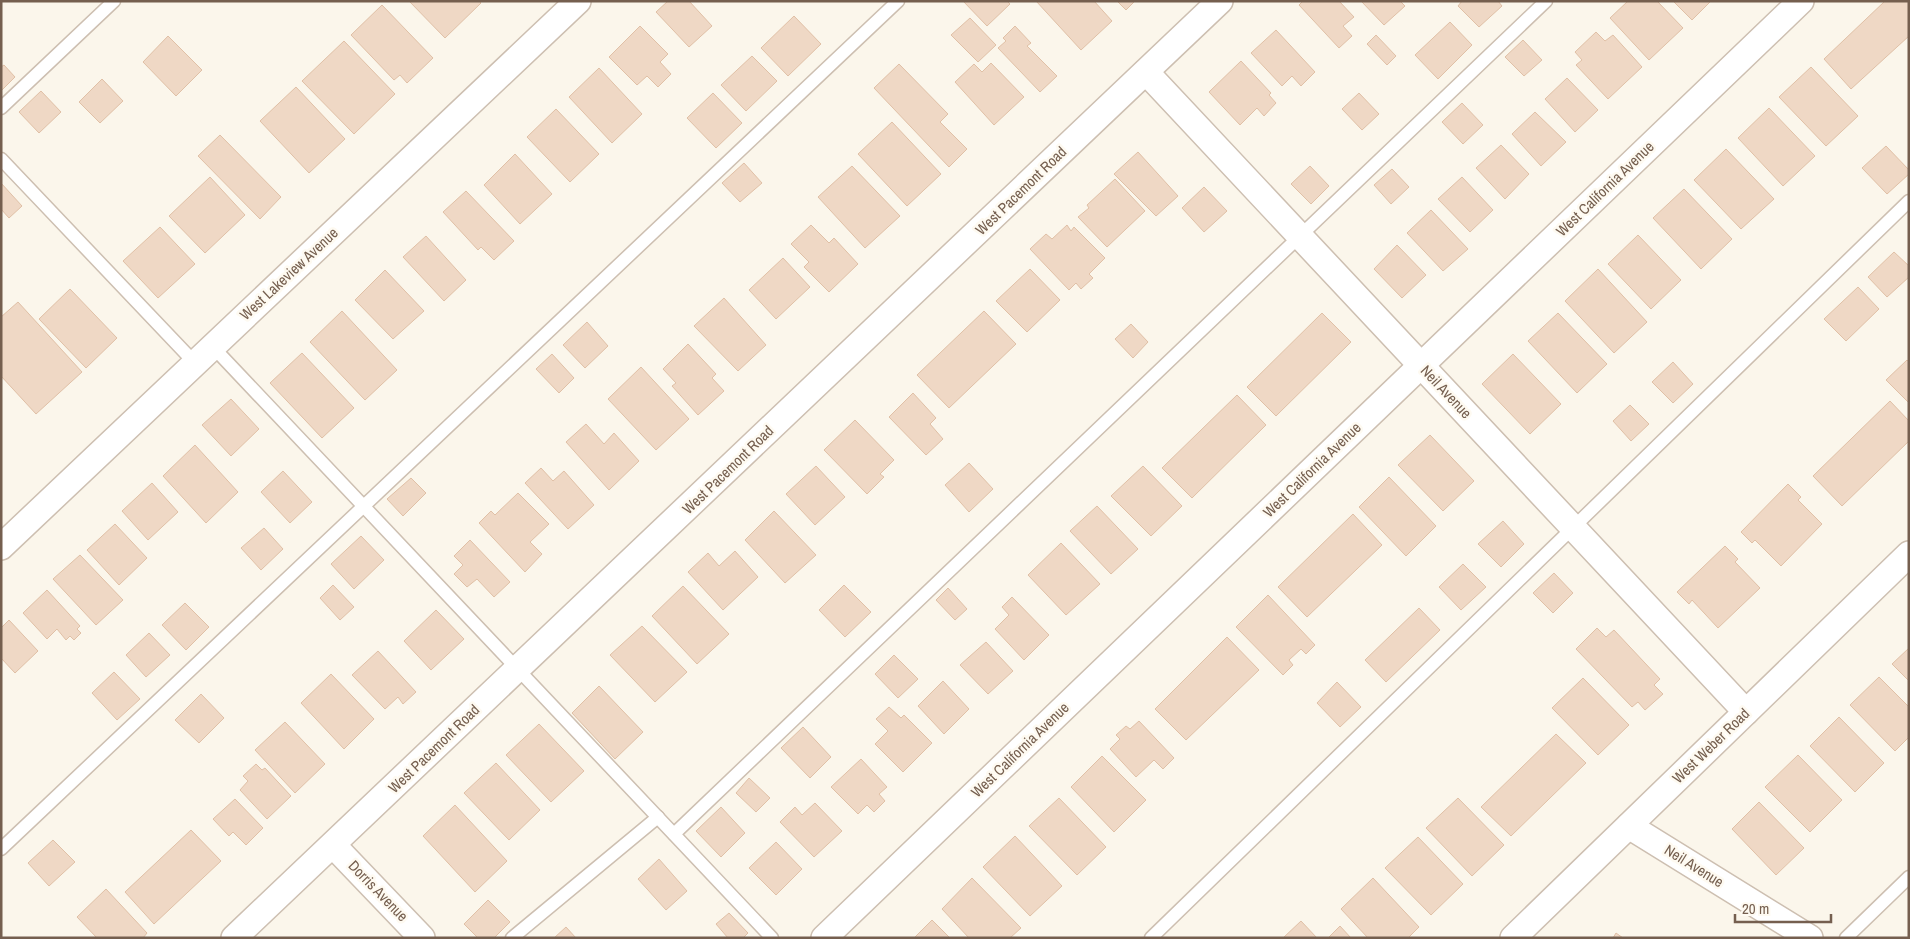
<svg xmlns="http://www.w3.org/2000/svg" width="1910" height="939" font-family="'Archivo Narrow',sans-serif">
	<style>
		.building { fill: #efd8c5; stroke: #e0c0a6 }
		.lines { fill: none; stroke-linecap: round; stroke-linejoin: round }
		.lane-casing { stroke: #cdbfb1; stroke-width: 15 }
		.street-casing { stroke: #cdbfb1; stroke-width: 28 }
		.lane { stroke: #fff; stroke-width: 12 }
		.street { stroke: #fff; stroke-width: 25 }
		.labels { text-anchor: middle; stroke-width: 5; stroke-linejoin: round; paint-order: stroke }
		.street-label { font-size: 15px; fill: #755f4f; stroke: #fefaf1 }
	</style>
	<rect width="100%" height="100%" fill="#fbf6eb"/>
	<g class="building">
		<polygon points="409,1 479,1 481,3 445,38"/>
		<polygon points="668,1 689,1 712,26 689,47 656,12"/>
		<polygon points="963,1 1007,1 1010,4 987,26"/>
		<polygon points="1036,1 1094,1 1112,21 1081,50"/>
		<polygon points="1117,1 1135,1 1126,10"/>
		<polygon points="1303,1 1339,1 1354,17 1343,26 1352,36 1339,48 1299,5"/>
		<polygon points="1361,1 1400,1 1405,6 1384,25"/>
		<polygon points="1462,1 1498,1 1502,6 1479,27 1458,6"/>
		<polygon points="1628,1 1657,1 1683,28 1649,60 1610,18"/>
		<polygon points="1673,1 1711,1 1692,20"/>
		<polygon points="1885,1 1909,1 1909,36 1851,89 1824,59"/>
		<polygon points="382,5 433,58 407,83 400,75 394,80 351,35"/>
		<polygon points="794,16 821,44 788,76 761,48"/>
		<polygon points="970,18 996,45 978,62 951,35"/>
		<polygon points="1450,22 1472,45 1438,79 1415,55"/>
		<polygon points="640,26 668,54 660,62 671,74 658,87 647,76 637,85 609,57"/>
		<polygon points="1015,26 1031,43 1027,46 1057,76 1040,92 998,48 1006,41 1003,38"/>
		<polygon points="1276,30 1315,72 1301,86 1292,76 1282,86 1251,53"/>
		<polygon points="1596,32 1605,41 1613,35 1642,67 1608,99 1576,65 1582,60 1575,52"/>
		<polygon points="1376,35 1396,56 1387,65 1367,44"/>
		<polygon points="168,36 202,70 176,96 143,62"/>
		<polygon points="1523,40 1542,60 1524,76 1505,57"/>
		<polygon points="344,41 395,94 354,134 302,81"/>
		<polygon points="752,56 777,81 746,111 721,85"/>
		<polygon points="1241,61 1271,93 1269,95 1276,103 1264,116 1257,108 1240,125 1209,92"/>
		<polygon points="991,63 1024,97 994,125 955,82 974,64 982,72"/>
		<polygon points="899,64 948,114 940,122 967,149 949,167 874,88"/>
		<polygon points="4,65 15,77 1,91 1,67"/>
		<polygon points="1811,67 1858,116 1826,146 1779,97"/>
		<polygon points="599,68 642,114 612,143 569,97"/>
		<polygon points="1567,78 1598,110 1575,132 1545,99"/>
		<polygon points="102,79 123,101 100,123 79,102"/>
		<polygon points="296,87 345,139 309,173 260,121"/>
		<polygon points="41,91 61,112 39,133 19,112"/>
		<polygon points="713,93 742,123 716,148 687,118"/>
		<polygon points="1359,93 1379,114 1362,130 1342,109"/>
		<polygon points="1462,103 1483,125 1463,144 1442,122"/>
		<polygon points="1769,108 1815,156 1783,186 1738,138"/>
		<polygon points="556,109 599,154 570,182 527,137"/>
		<polygon points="1535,112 1566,142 1541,166 1512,134"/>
		<polygon points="892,122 941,174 907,206 858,154"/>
		<polygon points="220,135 281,197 260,219 198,156"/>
		<polygon points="1501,145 1529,174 1505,199 1476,168"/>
		<polygon points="1886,146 1909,170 1909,174 1887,194 1862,168"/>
		<polygon points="1726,149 1774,199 1741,229 1694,180"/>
		<polygon points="1138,152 1178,196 1156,216 1114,174"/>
		<polygon points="515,154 552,194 520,224 484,185"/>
		<polygon points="744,163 762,183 740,202 722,183"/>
		<polygon points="852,166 900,216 865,248 818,197"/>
		<polygon points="1310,166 1329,186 1311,204 1291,184"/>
		<polygon points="1392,169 1409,187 1391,204 1374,185"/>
		<polygon points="210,177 245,215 205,253 169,216"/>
		<polygon points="1462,177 1493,210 1470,232 1438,199"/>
		<polygon points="1115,179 1145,211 1107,247 1078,217 1089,208 1087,205"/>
		<polygon points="1,183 22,206 9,218 1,209"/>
		<polygon points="1204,187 1227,211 1204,232 1182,208"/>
		<polygon points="1684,189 1732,239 1701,269 1653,218"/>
		<polygon points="466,191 514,241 494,260 481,247 478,250 443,212"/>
		<polygon points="1431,210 1468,249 1443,271 1407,233"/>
		<polygon points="811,225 829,243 834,238 858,264 829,292 804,267 809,262 791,244"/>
		<polygon points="1067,225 1071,231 1074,227 1105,258 1089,274 1093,278 1081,289 1076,283 1069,290 1030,249 1046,234 1052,239"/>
		<polygon points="160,227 195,264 158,298 123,261"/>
		<polygon points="1638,235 1681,280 1651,309 1608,264"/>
		<polygon points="426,236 466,280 444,301 403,257"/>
		<polygon points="1397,245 1426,275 1402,298 1374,269"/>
		<polygon points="1894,252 1909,266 1909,277 1887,297 1868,277"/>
		<polygon points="783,258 810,287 776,319 749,290"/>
		<polygon points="1030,269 1060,300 1027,332 996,301"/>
		<polygon points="1598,269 1647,322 1614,353 1565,301"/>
		<polygon points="385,270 424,311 393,339 355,300"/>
		<polygon points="1858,287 1879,309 1846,341 1824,319"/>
		<polygon points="70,289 117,338 86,368 39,319"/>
		<polygon points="724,298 766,345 738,371 694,326"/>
		<polygon points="18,302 82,372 36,414 1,376 1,317"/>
		<polygon points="342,311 397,370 365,400 310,342"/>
		<polygon points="984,311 1016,344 949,408 917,375"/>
		<polygon points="1322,313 1351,342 1276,416 1247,387"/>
		<polygon points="1558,313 1607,364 1577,393 1528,341"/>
		<polygon points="587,322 608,346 585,368 563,345"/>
		<polygon points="1131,324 1148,342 1133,358 1115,339"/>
		<polygon points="688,344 716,374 712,378 724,391 698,415 672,386 676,383 663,369"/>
		<polygon points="302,353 354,408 322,438 270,383"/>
		<polygon points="552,354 574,378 559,393 536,369"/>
		<polygon points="1513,354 1561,404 1530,434 1482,384"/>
		<polygon points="1907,360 1909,362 1909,403 1886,380"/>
		<polygon points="1673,362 1693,384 1673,403 1652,382"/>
		<polygon points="641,367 689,419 656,450 608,399"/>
		<polygon points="913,393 936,418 930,424 943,439 926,455 889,417"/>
		<polygon points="1237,395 1266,425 1192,498 1162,468"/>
		<polygon points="231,399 259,429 231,456 202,425"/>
		<polygon points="1890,401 1909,421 1909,441 1842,506 1813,476"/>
		<polygon points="1630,405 1649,424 1631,441 1613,421"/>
		<polygon points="855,420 894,460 880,474 884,477 867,494 824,450"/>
		<polygon points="586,424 604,444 614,433 639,461 609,490 566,442"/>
		<polygon points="1430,435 1474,481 1443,511 1398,465"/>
		<polygon points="195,445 238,492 206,523 163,476"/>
		<polygon points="969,463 993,489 969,512 945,485"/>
		<polygon points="816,466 845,497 815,525 786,494"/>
		<polygon points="1143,466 1182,506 1151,536 1111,496"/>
		<polygon points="541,468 553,481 564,471 594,505 568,529 525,483"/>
		<polygon points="283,471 312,502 290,523 261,492"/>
		<polygon points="1389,477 1436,526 1406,556 1359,507"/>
		<polygon points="411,478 426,493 403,516 387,499"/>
		<polygon points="152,483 178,512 148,540 122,511"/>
		<polygon points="1788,484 1801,497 1798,500 1822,524 1781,566 1755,540 1752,543 1741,532"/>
		<polygon points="518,493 549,524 530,542 542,554 525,572 479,523 491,511 495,515"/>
		<polygon points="1097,506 1138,549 1111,574 1070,531"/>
		<polygon points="774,511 816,555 785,583 745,540"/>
		<polygon points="1353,514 1382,545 1307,617 1278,587"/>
		<polygon points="1503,521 1524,544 1501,567 1478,544"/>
		<polygon points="115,524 147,558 119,585 87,550"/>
		<polygon points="264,528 283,549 261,570 241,548"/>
		<polygon points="361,536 384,560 354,589 331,564"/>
		<polygon points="470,540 510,582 494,597 477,579 467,587 454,574 463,565 454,556"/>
		<polygon points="1061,543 1100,584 1066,615 1028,575"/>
		<polygon points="1725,546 1738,559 1735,562 1760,588 1718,628 1692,600 1689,604 1677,592"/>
		<polygon points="735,551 758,577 723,610 688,572 708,553 719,566"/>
		<polygon points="80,555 123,600 96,625 53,579"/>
		<polygon points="1463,564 1486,587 1461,610 1439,587"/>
		<polygon points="1554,573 1573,593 1553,613 1533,593"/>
		<polygon points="333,585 354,607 340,620 320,598"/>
		<polygon points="844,585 871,612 845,637 819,610"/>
		<polygon points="683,586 729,634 697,664 652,616"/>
		<polygon points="948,588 967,609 955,620 936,600"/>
		<polygon points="47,590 80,626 77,629 81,633 74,640 70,636 66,640 57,629 47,639 23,613"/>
		<polygon points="1268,595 1315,645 1306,654 1301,649 1289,660 1293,665 1283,675 1236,627"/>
		<polygon points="1012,597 1049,635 1024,660 995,629 1009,615 1002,607"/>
		<polygon points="185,603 209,627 186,650 162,625"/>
		<polygon points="1419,608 1440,630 1386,682 1365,660"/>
		<polygon points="436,610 464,639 431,670 404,641"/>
		<polygon points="9,620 38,651 15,673 1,658 1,628"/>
		<polygon points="642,626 687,672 655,702 610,655"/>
		<polygon points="1597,628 1606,637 1614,630 1660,679 1654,685 1663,694 1645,710 1638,702 1632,707 1576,649"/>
		<polygon points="149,633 170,655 146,677 126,655"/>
		<polygon points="1227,637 1259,670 1186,740 1155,709"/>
		<polygon points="986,642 1013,671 988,694 960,665"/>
		<polygon points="1909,648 1909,681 1892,664"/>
		<polygon points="378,651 416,692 403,704 398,697 385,709 352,675"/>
		<polygon points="894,655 918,679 898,698 875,674"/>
		<polygon points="114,672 140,699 117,720 92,693"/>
		<polygon points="331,674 374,719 344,749 301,703"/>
		<polygon points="1879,677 1909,707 1909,737 1895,751 1850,705"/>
		<polygon points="1583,678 1629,725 1598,755 1552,708"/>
		<polygon points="943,681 969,709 944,734 918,706"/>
		<polygon points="1337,682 1361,707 1340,727 1317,703"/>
		<polygon points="599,686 643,732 615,759 572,713"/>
		<polygon points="201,694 224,718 199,743 175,720"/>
		<polygon points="889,707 901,718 904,715 932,743 903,772 875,744 888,731 876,719"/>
		<polygon points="1839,717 1884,763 1855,792 1810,746"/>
		<polygon points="1139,721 1174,758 1163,769 1154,760 1136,777 1110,749 1120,739 1116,735 1126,726 1130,729"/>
		<polygon points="285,722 325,764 295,793 255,750"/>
		<polygon points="539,724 584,771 551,802 506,755"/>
		<polygon points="803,727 831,757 810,778 781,748"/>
		<polygon points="1556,734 1586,763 1511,836 1481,807"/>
		<polygon points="1798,755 1842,800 1810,832 1765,787"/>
		<polygon points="1102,756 1146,800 1114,832 1071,787"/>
		<polygon points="861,759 887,787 879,794 885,801 874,812 867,805 858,814 831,787"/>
		<polygon points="496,763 540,810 509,840 464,793"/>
		<polygon points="256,764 262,770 265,768 291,796 267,819 240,790 248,781 243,776"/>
		<polygon points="749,778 770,798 756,812 736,793"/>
		<polygon points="1059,798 1106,847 1077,875 1029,826"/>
		<polygon points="1458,798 1504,845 1472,876 1426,828"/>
		<polygon points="235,799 263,828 246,845 233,832 229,836 213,819"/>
		<polygon points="1759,802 1804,848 1776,875 1732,829"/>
		<polygon points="815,803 842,831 814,857 780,822 795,807 802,815"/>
		<polygon points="455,805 507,861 475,892 423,836"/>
		<polygon points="721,807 745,833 721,857 696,831"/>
		<polygon points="191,830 221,861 154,924 125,892"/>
		<polygon points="1015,836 1062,886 1030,916 983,867"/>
		<polygon points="1418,837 1463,884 1431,915 1385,868"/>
		<polygon points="53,840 75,862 49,886 28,863"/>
		<polygon points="776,842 802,869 776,895 749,868"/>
		<polygon points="659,859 687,891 666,910 638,879"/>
		<polygon points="972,878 1021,928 1010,938 969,938 942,909"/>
		<polygon points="1373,878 1419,927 1408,938 1368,938 1341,909"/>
		<polygon points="106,889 147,933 143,938 97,938 77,917"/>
		<polygon points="488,900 510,922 494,938 478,938 464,924"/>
		<polygon points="729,913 748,933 743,938 728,938 716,924"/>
		<polygon points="932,920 950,938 914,938"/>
		<polygon points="1301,921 1317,938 1283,938"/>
		<polygon points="1340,926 1351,938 1328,938"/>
		<polygon points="566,927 576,938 554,938"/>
		<polygon points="1616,933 1623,938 1613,938"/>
	</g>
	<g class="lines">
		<defs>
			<g id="lane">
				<polyline points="1,108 114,1"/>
				<polyline points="1,159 195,363"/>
				<polyline points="213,347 772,938"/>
				<polyline points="674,834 1546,1"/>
				<polyline points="1,849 898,1"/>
				<polyline points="512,938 658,817"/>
				<polyline points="1151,938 1909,201"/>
				<polyline points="1846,938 1909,877"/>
			</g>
			<g id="street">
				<polyline points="1146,72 1746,712"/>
				<polyline points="1,547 578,1"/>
				<polyline points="1629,826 1810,938"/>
				<polyline points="333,845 422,938"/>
				<polyline points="234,938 1220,1"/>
				<polyline points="824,938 1801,1"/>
				<polyline points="1513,938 1909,554"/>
			</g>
		</defs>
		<use href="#lane" class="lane-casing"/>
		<use href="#street" class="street-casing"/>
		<use href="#lane" class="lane"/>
		<use href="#street" class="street"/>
	</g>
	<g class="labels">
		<g class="street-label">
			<text transform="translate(1605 189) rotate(-44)" y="5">West California Avenue</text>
			<text transform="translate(1021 191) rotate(-44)" y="5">West Pacemont Road</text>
			<text transform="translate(289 274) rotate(-43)" y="5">West Lakeview Avenue</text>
			<text transform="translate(1446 392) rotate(47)" y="5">Neil Avenue</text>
			<text transform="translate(728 470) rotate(-44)" y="5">West Pacemont Road</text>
			<text transform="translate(1312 470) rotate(-44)" y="5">West California Avenue</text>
			<text transform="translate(1711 746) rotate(-44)" y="5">West Weber Road</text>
			<text transform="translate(434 749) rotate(-44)" y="5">West Pacemont Road</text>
			<text transform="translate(1020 750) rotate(-44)" y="5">West California Avenue</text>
			<text transform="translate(1694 866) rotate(32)" y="5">Neil Avenue</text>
			<text transform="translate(378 891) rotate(46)" y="5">Dorris Avenue</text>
		</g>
	</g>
	<rect width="1910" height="939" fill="none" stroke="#755f4f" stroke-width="5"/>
	<path d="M1735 914v8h96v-8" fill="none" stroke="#755f4f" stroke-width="2.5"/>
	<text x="1742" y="914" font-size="15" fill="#755f4f" stroke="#fefaf1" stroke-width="4" paint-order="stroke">20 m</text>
</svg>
